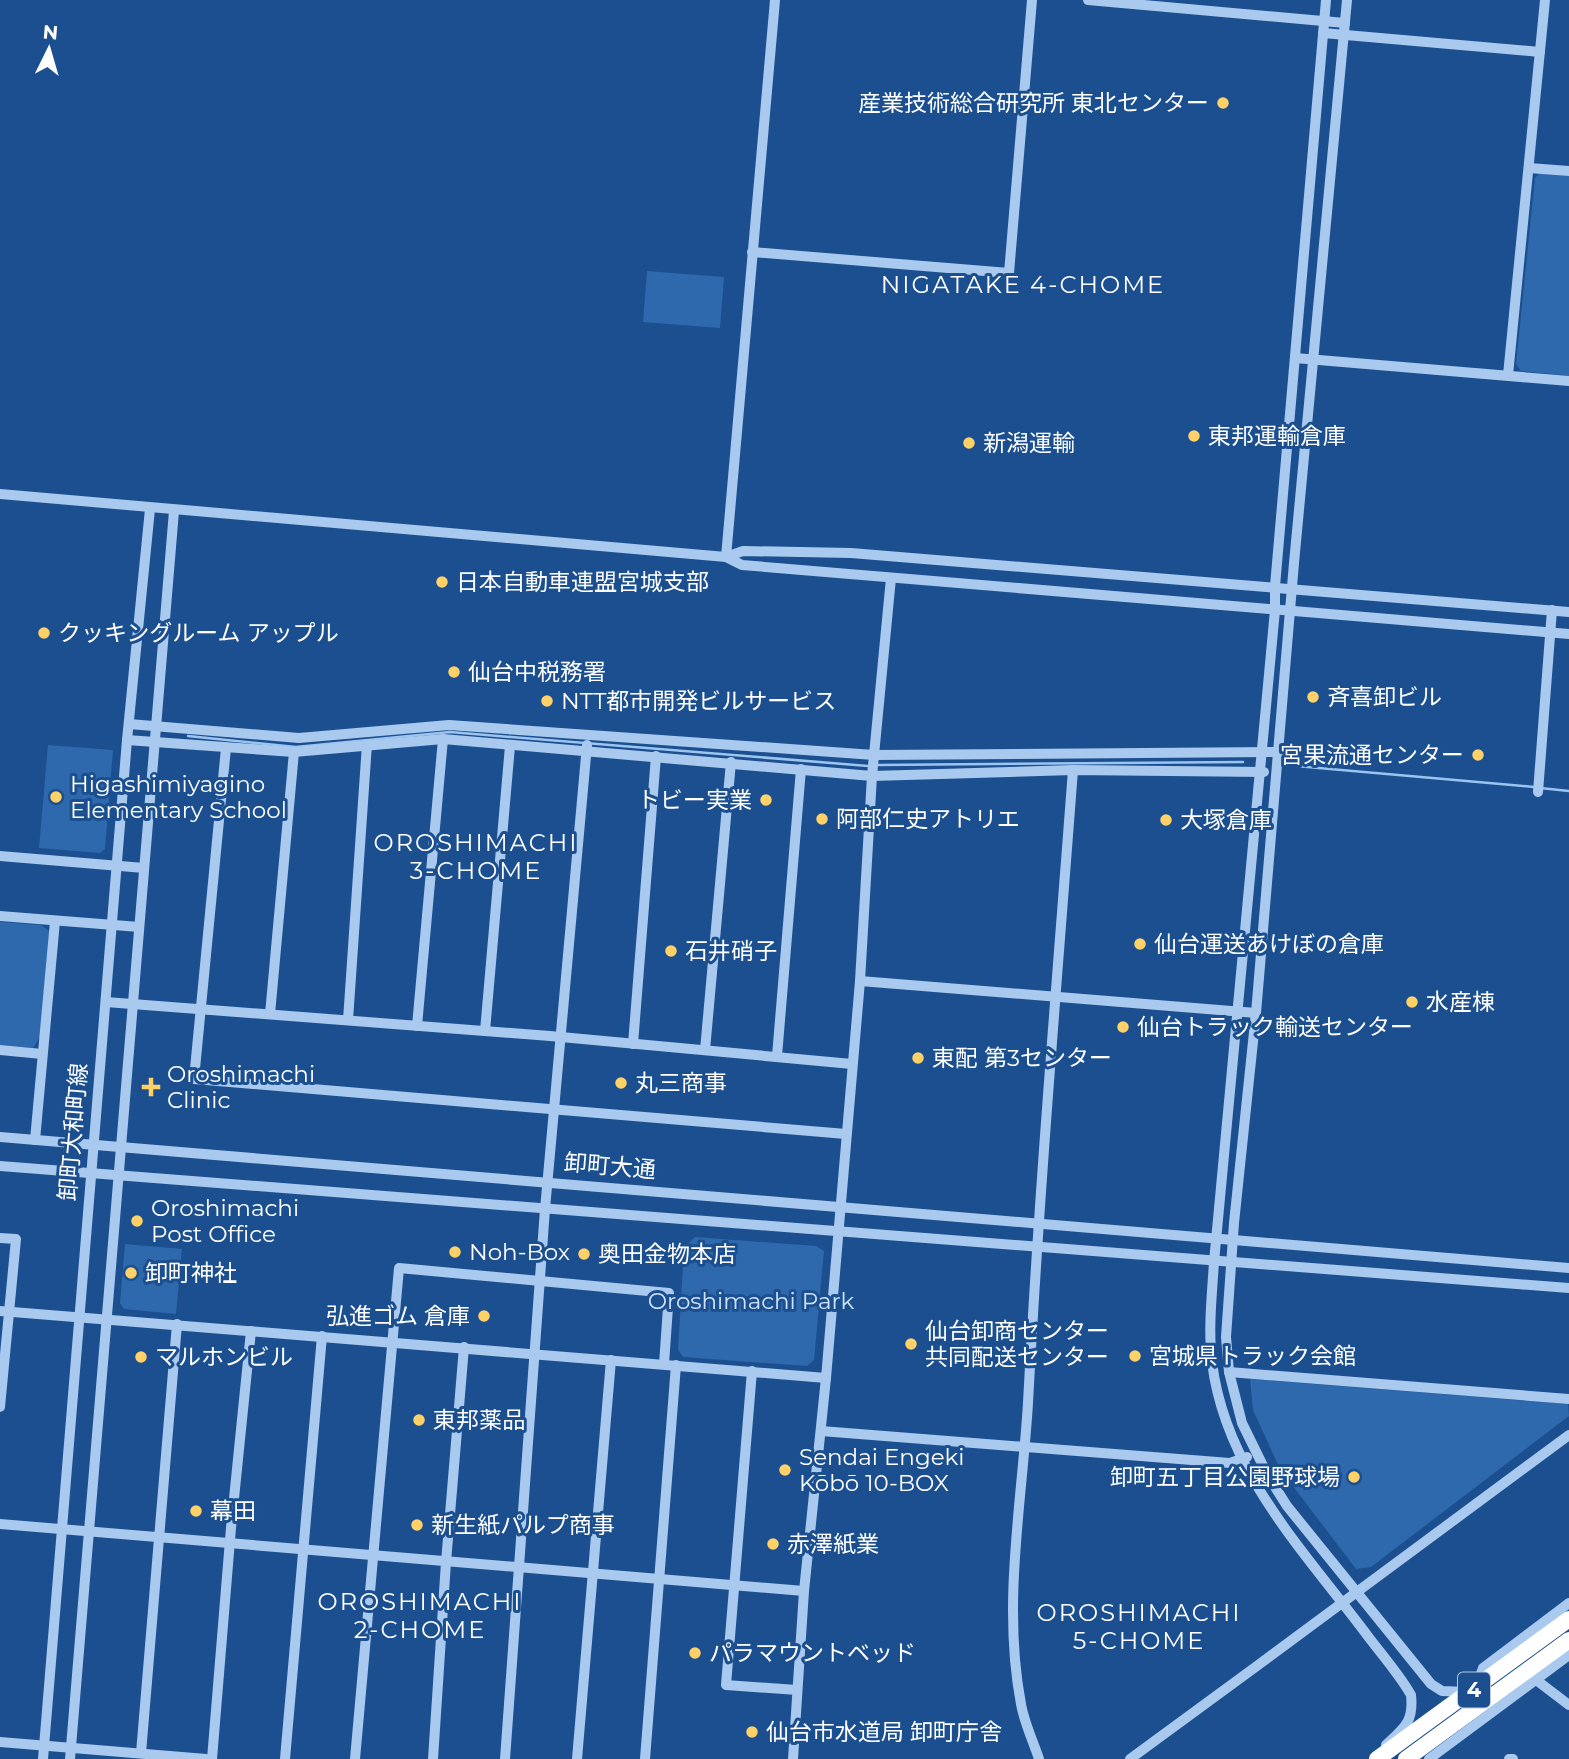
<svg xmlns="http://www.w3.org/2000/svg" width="1569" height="1759" font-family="Montserrat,'Noto Sans JP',sans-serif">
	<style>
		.green { fill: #2e69ad }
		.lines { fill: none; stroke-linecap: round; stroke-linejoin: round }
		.stream { stroke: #9cc4f0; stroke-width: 2.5 }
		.minor { stroke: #a9c9ee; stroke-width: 10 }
		.highway { stroke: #fff; stroke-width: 16 }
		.poi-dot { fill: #ffd166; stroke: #1b4f8f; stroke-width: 2.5 }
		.labels { text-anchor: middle; stroke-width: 6; stroke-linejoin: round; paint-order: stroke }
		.shield { fill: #1b4f8f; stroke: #bbcadd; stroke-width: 2 }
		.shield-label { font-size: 21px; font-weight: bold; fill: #fff }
		.poi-label { font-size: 23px; fill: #fff; stroke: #1b4f8f; text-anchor: start }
		.street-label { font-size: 23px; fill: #fff; stroke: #1b4f8f }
		.park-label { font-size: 23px; fill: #cfe3fa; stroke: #1b4f8f }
		.neighbourhood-label { font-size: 24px; letter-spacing: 2px; fill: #fff; stroke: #1b4f8f }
	</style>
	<rect width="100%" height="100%" fill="#1b4f8f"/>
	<g class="green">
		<polygon points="1540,173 1569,176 1569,376 1521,371 1516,364 1535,178"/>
		<polygon points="647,271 724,277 720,328 643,322"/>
		<polygon points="48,745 113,750 105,849 100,853 39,848"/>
		<polygon points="0,922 41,925 49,931 40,1037 33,1048 0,1045"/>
		<polygon points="695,1237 816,1246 824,1251 814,1360 807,1366 683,1357 678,1350 684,1248"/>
		<polygon points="125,1244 182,1249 176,1314 124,1309 120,1303"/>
		<polygon points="1250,1379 1568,1404 1569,1416 1371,1567 1356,1569 1280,1469 1253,1410"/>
	</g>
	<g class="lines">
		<g class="stream">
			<polyline points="188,736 296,747 450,732 868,766"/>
			<polyline points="878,765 1243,762"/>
			<polyline points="1296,766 1534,787"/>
			<polyline points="1540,788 1569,791"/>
		</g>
		<g class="minor">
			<polyline points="1088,0 1345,23"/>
			<path d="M1326 0 1275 586V610L1214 1262C1212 1295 1208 1329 1212 1362 1225 1471 1305 1552 1367 1635 1382 1655 1399 1674 1411 1695 1414 1722 1404 1728 1386 1745"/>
			<polyline points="1347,0 1294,563 1256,1013 1234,1223 1226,1337 1229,1372 1242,1423 1268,1476 1287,1506 1431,1684 1442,1691 1467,1692"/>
			<polyline points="1323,33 1540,52"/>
			<polyline points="1529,168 1569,171"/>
			<polyline points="752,252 1009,273 1032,0"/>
			<polyline points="1295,358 1569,381"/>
			<polyline points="1508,375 1545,0"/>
			<polyline points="0,494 726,557 742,565 1569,634"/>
			<polyline points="726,557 743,551 851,553 1569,612"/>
			<polyline points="726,557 775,0"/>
			<polyline points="129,724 299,738 449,725 874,755 1279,752"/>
			<polyline points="127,740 294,752 443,739 872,776 1073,770 1264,772"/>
			<polyline points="226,748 194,1079 846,1134"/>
			<polyline points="1538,792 1552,610"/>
			<polyline points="0,856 144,868"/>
			<polyline points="0,916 139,927"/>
			<polyline points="860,981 1256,1013"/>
			<polyline points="106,1002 550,1036 852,1064"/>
			<polyline points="270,1014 294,752"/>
			<polyline points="348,1020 367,744"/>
			<polyline points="417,1026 443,739"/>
			<polyline points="485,1031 510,746"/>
			<polyline points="633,1044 656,756"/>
			<polyline points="0,1050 42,1054"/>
			<polyline points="705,1050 731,762"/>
			<polyline points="777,1056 801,769"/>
			<polyline points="0,1137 1569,1268"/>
			<polyline points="35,1140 55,921"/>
			<polyline points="0,1166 1569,1288"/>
			<polyline points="0,1238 16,1239 0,1407"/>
			<polyline points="0,1311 826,1378"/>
			<polyline points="752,1371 726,1685 797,1690"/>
			<polyline points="1229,1372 1569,1399"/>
			<polyline points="821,1431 1230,1463 1247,1457"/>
			<polyline points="0,1524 804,1591"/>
			<polyline points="1531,1676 1569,1705"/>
			<polyline points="1477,1685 1483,1668 1569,1603"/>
			<polyline points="0,1742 206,1759"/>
			<polyline points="141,1753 177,1324"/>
			<polyline points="43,1759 127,740 150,509"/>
			<polyline points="70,1759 174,511"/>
			<polyline points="212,1759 231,1528 251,1331"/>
			<polyline points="285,1759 322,1336"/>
			<polyline points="355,1759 399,1268 669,1293 664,1364"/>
			<polyline points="433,1759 446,1562 464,1347"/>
			<polyline points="505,1759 545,1209 587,745"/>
			<polyline points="577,1759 611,1360"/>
			<polyline points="645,1759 676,1365"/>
			<polyline points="793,1759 804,1591 826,1378 860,981 872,776 891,578"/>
			<path d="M1039 1759C1033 1741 1024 1722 1021 1704 1002 1605 1022 1502 1028 1403 1039 1192 1057 981 1073 770"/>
			<path d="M1130 1759C1277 1652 1422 1543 1569 1435"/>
			<polyline points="1429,1759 1569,1655"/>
			<polyline points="1509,1759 1513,1759"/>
		</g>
		<g class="highway">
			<polyline points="1377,1759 1569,1619"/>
			<polyline points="1406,1759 1569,1640"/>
		</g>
	</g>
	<g class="poi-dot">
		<circle cx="1223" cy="103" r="7"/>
		<circle cx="1194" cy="436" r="7"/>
		<circle cx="969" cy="443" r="7"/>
		<circle cx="442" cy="582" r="7"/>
		<circle cx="44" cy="633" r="7"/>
		<circle cx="454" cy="672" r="7"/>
		<circle cx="1313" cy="697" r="7"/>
		<circle cx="547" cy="701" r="7"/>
		<circle cx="1478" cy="755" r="7"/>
		<circle cx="56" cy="797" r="7"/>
		<circle cx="766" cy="800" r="7"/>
		<circle cx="822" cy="819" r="7"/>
		<circle cx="1166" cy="820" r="7"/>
		<circle cx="1140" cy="944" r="7"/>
		<circle cx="671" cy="951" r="7"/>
		<circle cx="1412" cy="1002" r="7"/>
		<circle cx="1123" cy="1027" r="7"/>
		<circle cx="918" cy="1058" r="7"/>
		<circle cx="621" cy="1083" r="7"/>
		<path d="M147.5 1076.5h7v7h7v7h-7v7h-7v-7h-7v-7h7z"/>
		<circle cx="137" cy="1221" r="7"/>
		<circle cx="455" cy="1252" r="7"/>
		<circle cx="584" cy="1254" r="7"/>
		<circle cx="131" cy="1273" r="7"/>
		<circle cx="484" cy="1316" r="7"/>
		<circle cx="911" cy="1344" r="7"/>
		<circle cx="1135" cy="1356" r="7"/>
		<circle cx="141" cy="1357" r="7"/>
		<circle cx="419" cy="1420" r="7"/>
		<circle cx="785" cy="1470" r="7"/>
		<circle cx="1354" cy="1477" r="7"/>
		<circle cx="196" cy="1511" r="7"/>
		<circle cx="417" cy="1525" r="7"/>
		<circle cx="773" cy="1544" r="7"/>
		<circle cx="695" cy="1653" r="7"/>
		<circle cx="752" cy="1732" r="7"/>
	</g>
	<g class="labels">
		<rect class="shield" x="1458" y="1672.5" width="32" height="35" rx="5"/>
		<g class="shield-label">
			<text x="1474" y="1697">4</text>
		</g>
		<g class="poi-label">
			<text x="1209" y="111" text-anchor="end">産業技術総合研究所 東北センター</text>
			<text x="1208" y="444">東邦運輸倉庫</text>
			<text x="983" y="451">新潟運輸</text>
			<text x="456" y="590">日本自動車連盟宮城支部</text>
			<text x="58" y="641">クッキングルーム アップル</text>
			<text x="468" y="680">仙台中税務署</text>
			<text x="1327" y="705">斉喜卸ビル</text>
			<text x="561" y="709">NTT都市開発ビルサービス</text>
			<text x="1464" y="763" text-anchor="end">宮果流通センター</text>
			<text x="70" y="792">Higashimiyagino<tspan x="70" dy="26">Elementary School</tspan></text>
			<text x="752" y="808" text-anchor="end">トビー実業</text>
			<text x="836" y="827">阿部仁史アトリエ</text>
			<text x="1180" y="828">大塚倉庫</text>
			<text x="1154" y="952">仙台運送あけぼの倉庫</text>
			<text x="685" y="959">石井硝子</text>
			<text x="1426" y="1010">水産棟</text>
			<text x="1137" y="1035">仙台トラック輸送センター</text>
			<text x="932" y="1066">東配 第3センター</text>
			<text x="167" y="1082">Oroshimachi<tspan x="167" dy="26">Clinic</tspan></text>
			<text x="635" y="1091">丸三商事</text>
			<text x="151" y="1216">Oroshimachi<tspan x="151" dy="26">Post Office</tspan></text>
			<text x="469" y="1260">Noh-Box</text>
			<text x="598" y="1262">奥田金物本店</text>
			<text x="145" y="1281">卸町神社</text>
			<text x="470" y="1324" text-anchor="end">弘進ゴム 倉庫</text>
			<text x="925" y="1339">仙台卸商センター<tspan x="925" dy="26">共同配送センター</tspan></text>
			<text x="1149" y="1364">宮城県トラック会館</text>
			<text x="155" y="1365">マルホンビル</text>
			<text x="433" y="1428">東邦薬品</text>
			<text x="799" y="1465">Sendai Engeki<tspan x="799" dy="26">Kōbō 10-BOX</tspan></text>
			<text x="1340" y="1485" text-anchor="end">卸町五丁目公園野球場</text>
			<text x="210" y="1519">幕田</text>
			<text x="431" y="1533">新生紙パルプ商事</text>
			<text x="787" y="1552">赤澤紙業</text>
			<text x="709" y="1661">パラマウントベッド</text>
			<text x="766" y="1740">仙台市水道局 卸町庁舎</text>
		</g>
		<g class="street-label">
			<text transform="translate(73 1132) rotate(-85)" y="8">卸町大和町線</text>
			<text transform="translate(610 1166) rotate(5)" y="8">卸町大通</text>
		</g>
		<g class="park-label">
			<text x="751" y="1309">Oroshimachi Park</text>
		</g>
		<g class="neighbourhood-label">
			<text x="1023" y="293">NIGATAKE 4-CHOME</text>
			<text x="476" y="851">OROSHIMACHI<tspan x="476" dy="28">3-CHOME</tspan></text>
			<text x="420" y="1610">OROSHIMACHI<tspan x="420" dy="28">2-CHOME</tspan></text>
			<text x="1139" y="1621">OROSHIMACHI<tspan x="1139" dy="28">5-CHOME</tspan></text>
		</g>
	</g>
	<g transform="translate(49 49) rotate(5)" stroke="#1b4f8f" stroke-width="5" paint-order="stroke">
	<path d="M0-5L12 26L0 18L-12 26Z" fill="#ffffff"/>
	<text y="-10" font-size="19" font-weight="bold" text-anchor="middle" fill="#ffffff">N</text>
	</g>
</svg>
